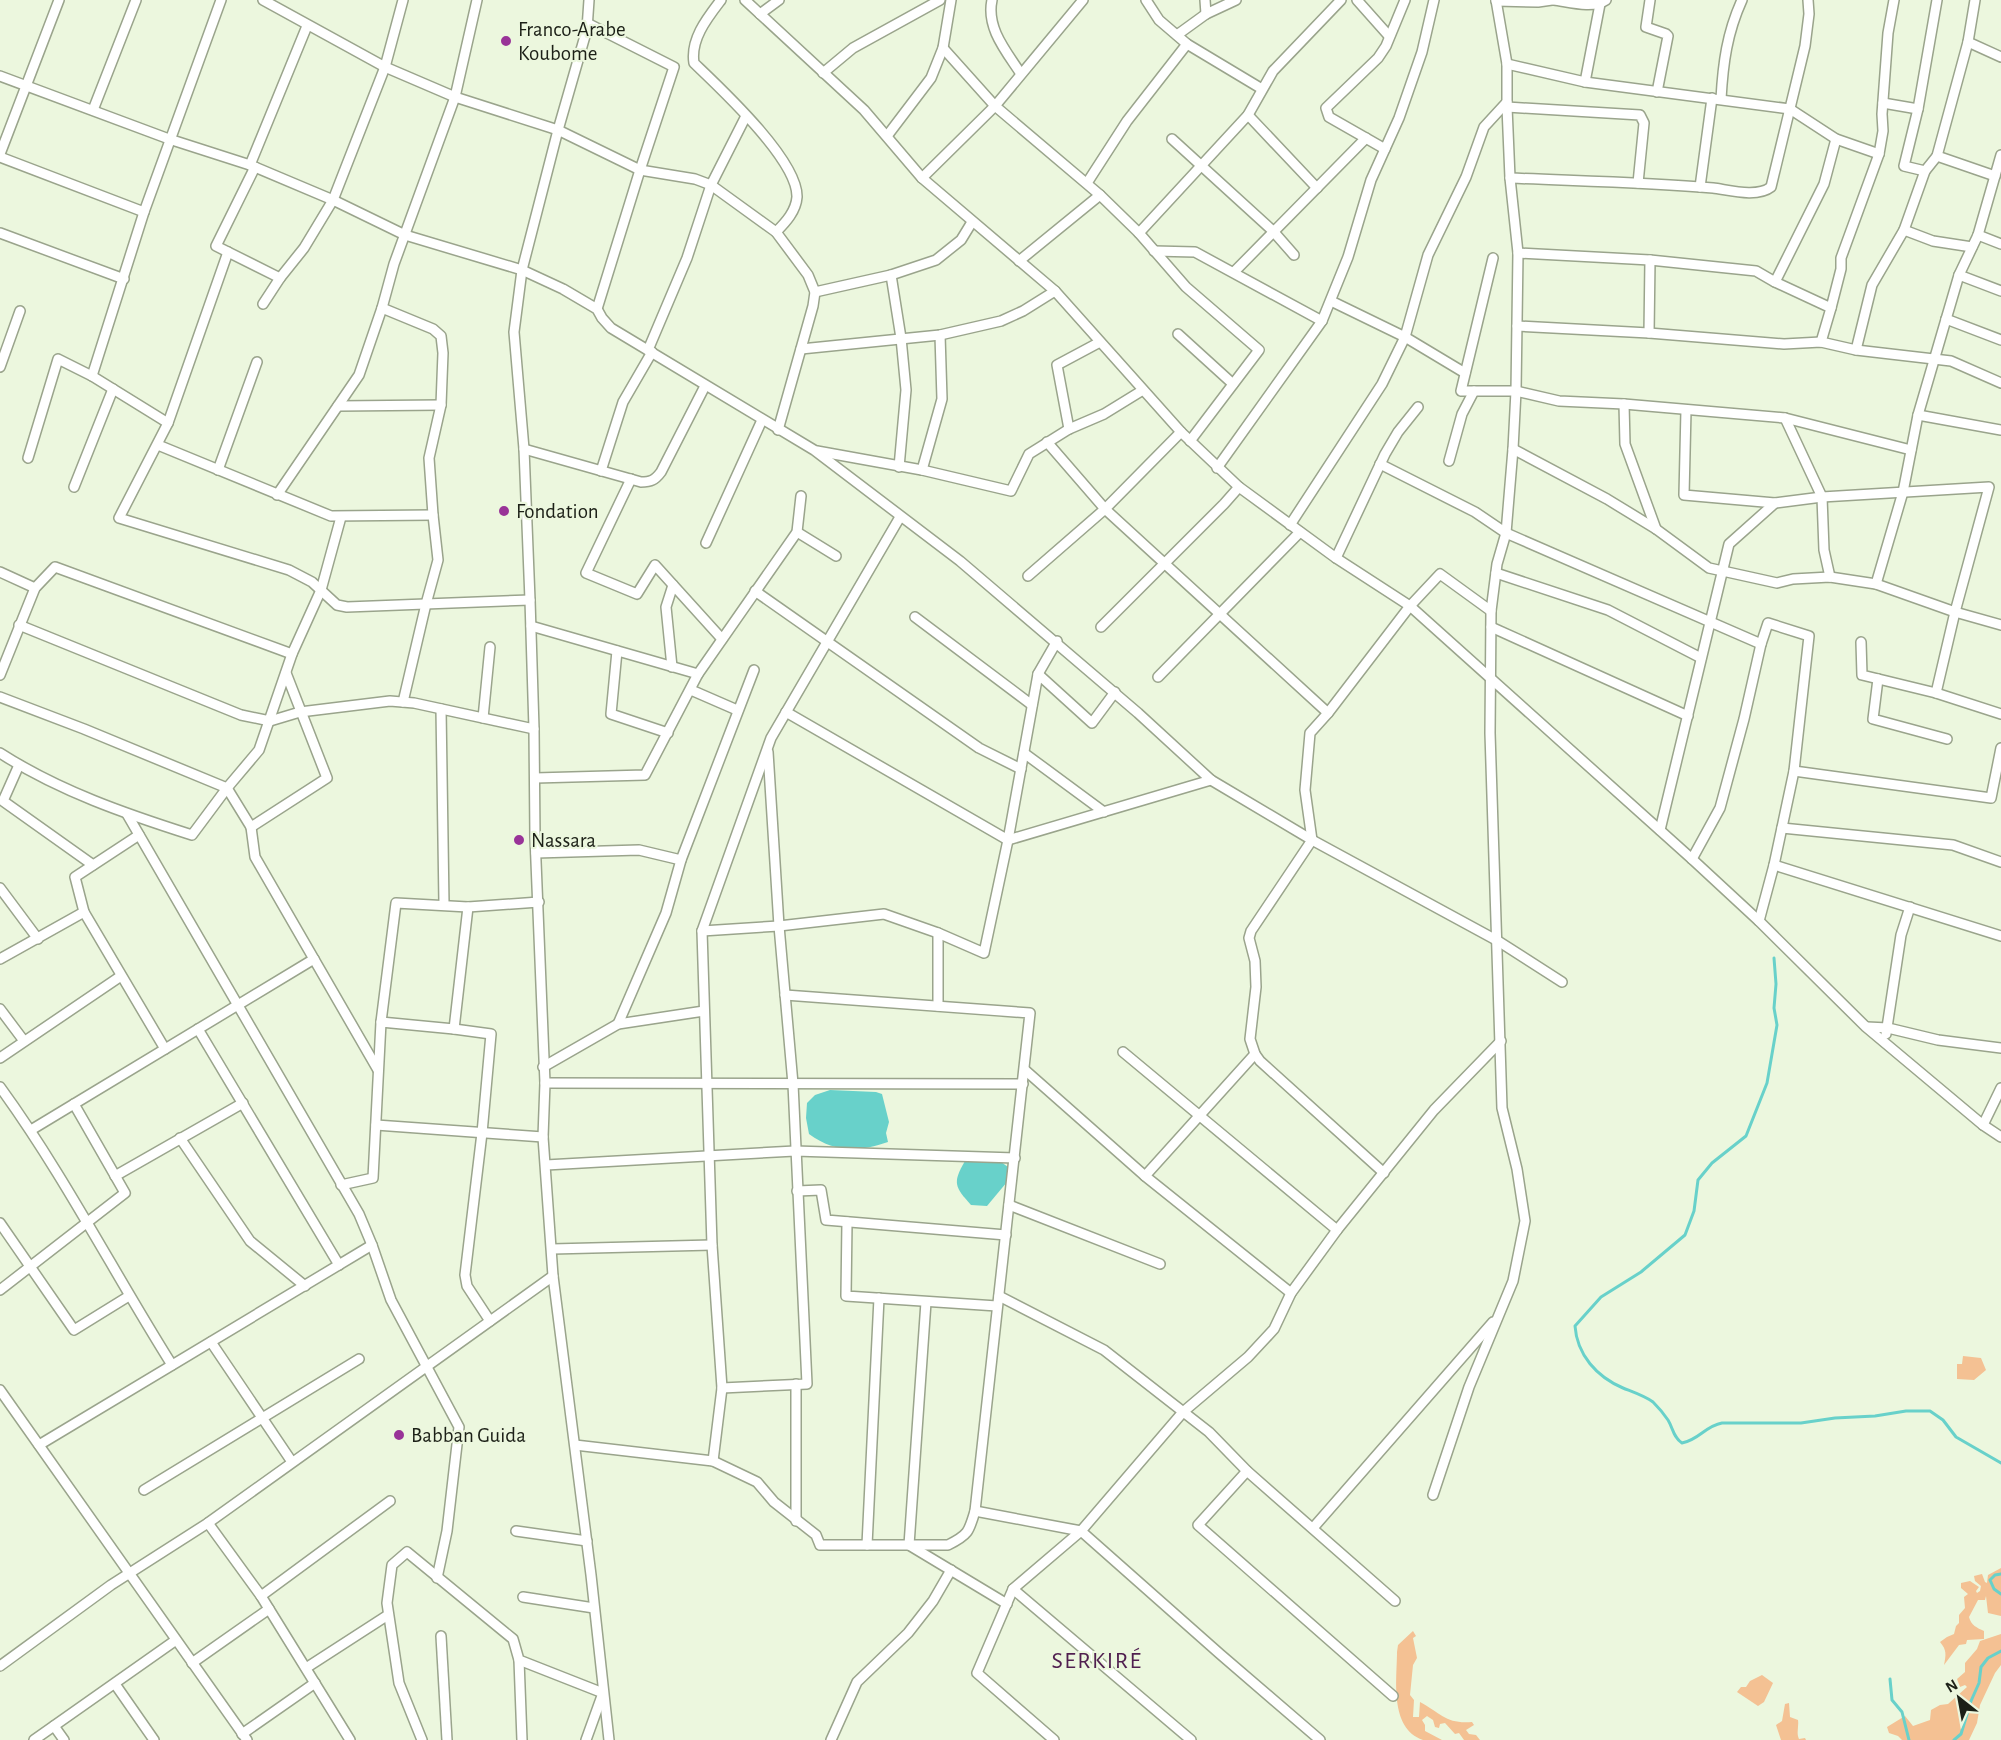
<svg xmlns="http://www.w3.org/2000/svg" width="2001" height="1740" font-family="'Alegreya Sans',sans-serif">
	<style>
		.green { fill: #f4c193 }
		.water { fill: #68d1ca }
		.lines { fill: none; stroke-linecap: round; stroke-linejoin: round }
		.stream { stroke: #68d1ca; stroke-width: 3 }
		.street-casing { stroke: #9aa48c; stroke-width: 12 }
		.street { stroke: #fff; stroke-width: 9 }
		.poi-dot { fill: #993398; stroke: #ecf7de; stroke-width: 2 }
		.labels { text-anchor: middle; stroke-width: 4.5; stroke-linejoin: round; paint-order: stroke }
		.poi-label { font-size: 21px; fill: #1c2017; stroke: #ecf7de; text-anchor: start }
		.quarter-label { font-size: 24px; letter-spacing: 1.5px; fill: #501f4f; stroke: #ecf7de }
	</style>
	<rect width="100%" height="100%" fill="#ecf7de"/>
	<g class="green">
		<polygon points="1963,1356 1981,1358 1986,1370 1974,1380 1957,1379 1957,1364 1962,1364"/>
		<path d="M2001 1568V1616L1988 1613 1986 1596 1985 1600H1978L1969 1617C1971 1625 1977 1628 1984 1631V1639L1967 1640 1966 1644 1959 1645 1944 1665C1946 1655 1947 1650 1940 1642L1947 1637 1954 1634 1956 1626 1959 1623V1615L1965 1608 1964 1597 1968 1594 1961 1588V1583L1970 1581 1979 1587 1976 1591 1977 1593 1980 1591 1981 1586 1975 1581 1974 1576 1982 1574 1985 1582 1987 1583 1988 1575Z"/>
		<path d="M1413 1631 1416 1636 1413 1638 1417 1658 1413 1665 1410 1695 1414 1700 1413 1717H1419L1420 1702C1442 1714 1446 1724 1472 1722L1474 1725 1466 1730 1469 1734 1476 1735 1480 1740H1464L1459 1733 1455 1734 1445 1723 1440 1724 1439 1728 1435 1727 1433 1720 1427 1716 1422 1720 1425 1725V1731L1442 1740C1437 1740 1429 1740 1423 1740 1389 1728 1397 1679 1397 1652L1398 1645Z"/>
		<polygon points="2001,1634 2001,1665 1995,1673 1980,1705 1977,1723 1969,1740 1902,1740 1898,1736 1889,1733 1887,1727 1905,1716 1913,1726 1930,1720 1931,1710 1940,1705 1948,1704 1967,1687 1965,1685 1960,1687 1957,1679 1965,1672 1965,1663 1977,1649 1980,1641"/>
		<polygon points="1762,1675 1773,1683 1764,1702 1758,1706 1737,1692 1741,1687 1746,1687 1750,1681"/>
		<path d="M1789 1703 1790 1717 1798 1720C1799 1727 1796 1733 1799 1739L1805 1738 1806 1740H1781L1776 1725 1782 1721 1785 1704Z"/>
	</g>
	<g class="water">
		<path d="M830 1090 876 1092 882 1094 889 1122 886 1133 888 1142C858 1152 835 1153 809 1134L806 1118 807 1103 815 1095Z"/>
		<path d="M972 1160 1001 1162 1008 1167 1007 1182 987 1206 971 1205C955 1187 952 1183 965 1161Z"/>
	</g>
	<g class="lines">
		<g class="stream">
			<path d="M1774 958 1776 984 1774 1008 1777 1025 1767 1083 1746 1136 1712 1163 1698 1180 1694 1211 1685 1235 1641 1272 1601 1297 1575 1326C1577 1355 1597 1377 1623 1388 1633 1392 1645 1396 1653 1402 1658 1407 1664 1414 1668 1420 1673 1428 1673 1437 1682 1443 1699 1440 1705 1426 1722 1423H1801L1835 1418 1875 1416 1906 1411H1930L1943 1420 1956 1437 2001 1463"/>
			<polyline points="2001,1574 1995,1575 1990,1580 1994,1589 2001,1594"/>
			<polyline points="1890,1679 1892,1700 1902,1712 1909,1740"/>
			<polyline points="1954,1740 1961,1734 1971,1701 1979,1683 1981,1667 1988,1658 2001,1651"/>
		</g>
		<defs>
			<g id="street">
				<polyline points="263,0 385,67 455,97 558,130 640,170 695,179 711,185 776,232 808,275 815,292 813,306 778,430"/>
				<polyline points="589,0 587,29 558,130 522,270 514,332 524,449 530,600 534,729 535,837 545,1083 543,1137 553,1276 591,1575 609,1740"/>
				<path d="M721 0C708 17 690 39 694 63 720 88 798 160 797 197 796 211 786 222 776 232"/>
				<polyline points="745,0 864,110 922,178 1055,291 1181,432 1239,487 1336,558 1410,606 1692,859 1759,921 1866,1027 1983,1125 2001,1137"/>
				<path d="M992 0C986 28 1006 51 1021 74"/>
				<polyline points="1146,0 1159,20 1187,44 1262,89"/>
				<polyline points="1205,0 1206,14"/>
				<polyline points="1357,0 1389,36"/>
				<path d="M1554 0C1569 2 1593 9 1606 0"/>
				<polyline points="1650,0 1646,27 1666,34 1668,36 1657,92"/>
				<polyline points="1496,1 1538,2 1552,0"/>
				<polyline points="760,14 779,0"/>
				<polyline points="587,23 674,67 640,170 597,309"/>
				<polyline points="1177,35 1206,14 1236,0"/>
				<polyline points="1968,42 2001,57"/>
				<polyline points="943,48 995,106 1100,195 1139,233 1186,287 1259,350 1190,441"/>
				<polyline points="1507,64 1585,82 1790,109 1836,139 1879,154"/>
				<polyline points="823,73 853,48 940,0"/>
				<polyline points="0,76 169,139 250,165 333,200 405,235 522,270 563,289 597,309 602,318 611,328 814,450 960,561 1138,713 1211,780 1312,840 1498,941 1562,982"/>
				<polyline points="1585,82 1600,4"/>
				<path d="M1721 99C1723 63 1727 33 1742 0"/>
				<polyline points="1883,103 1918,109"/>
				<polyline points="1507,107 1640,115 1644,123 1638,183"/>
				<polyline points="93,110 136,0"/>
				<polyline points="1248,115 1317,188"/>
				<polyline points="887,136 931,78 943,48 951,0"/>
				<polyline points="1172,139 1273,231 1294,255"/>
				<polyline points="1385,149 1329,117 1326,108 1378,58 1386,46 1405,0"/>
				<polyline points="0,154 59,0"/>
				<polyline points="1937,156 1995,176"/>
				<polyline points="0,157 144,212"/>
				<polyline points="250,165 307,26"/>
				<polyline points="255,167 216,246 280,278"/>
				<polyline points="1925,171 1904,166 1918,109 1937,0"/>
				<polyline points="922,178 995,106 1083,0"/>
				<path d="M1510 178C1578 181 1645 182 1713 188 1729 190 1757 198 1771 187L1805 46 1809 14 1808 0"/>
				<polyline points="1087,183 1127,121 1187,44"/>
				<polyline points="1700,187 1712,98"/>
				<polyline points="1904,230 1933,241 1972,247"/>
				<polyline points="0,233 124,279"/>
				<polyline points="1139,233 1248,115 1273,71 1341,0"/>
				<polyline points="1978,235 2001,244"/>
				<polyline points="1154,251 1195,252 1322,321"/>
				<polyline points="228,252 168,423 119,518 289,570 312,582 337,605 347,607 530,600"/>
				<polyline points="1518,253 1650,260 1756,271 1775,282 1831,308 1821,342"/>
				<polyline points="1493,258 1461,391 1516,391 1559,401 1624,404 1785,418 1911,450"/>
				<polyline points="1019,261 1100,195"/>
				<polyline points="1234,272 1366,138"/>
				<polyline points="891,275 901,338 906,390 899,467"/>
				<polyline points="1959,275 2001,291"/>
				<polyline points="1775,282 1824,184 1836,139"/>
				<polyline points="815,292 891,275 936,260 961,240 972,222"/>
				<polyline points="1331,301 1405,337 1465,373"/>
				<polyline points="263,304 280,278 304,248 333,200 385,67 403,0"/>
				<polyline points="382,308 433,329 441,336 443,353 441,405 429,458 433,515 438,560 426,604 403,702"/>
				<polyline points="1831,308 1841,269 1841,258 1879,154 1883,131 1882,114 1888,33 1894,0"/>
				<polyline points="1946,319 2001,340"/>
				<polyline points="1517,326 1649,333 1784,344 1821,342 1856,350 1951,361 2001,383"/>
				<polyline points="1649,333 1650,260"/>
				<polyline points="1178,334 1233,384"/>
				<polyline points="801,349 940,335 1001,321 1023,311 1055,291"/>
				<polyline points="648,350 687,258 711,185 746,116"/>
				<polyline points="1856,350 1872,285 1904,230 1925,171 1937,156 1968,42 1975,0"/>
				<polyline points="0,367 20,311"/>
				<polyline points="92,376 144,212 221,0"/>
				<polyline points="1624,404 1625,444 1656,529"/>
				<polyline points="338,406 441,405"/>
				<polyline points="1686,410 1684,495 1775,503 1822,497 1989,487 1955,612 1936,693"/>
				<polyline points="1918,415 2001,430"/>
				<polyline points="1785,418 1822,497 1824,550 1830,577"/>
				<polyline points="1069,429 1057,365 1100,342"/>
				<polyline points="1047,442 1105,509 1328,713"/>
				<polyline points="158,445 331,516 433,515"/>
				<path d="M524 449 641 482C651 482 655 480 661 472L705 386"/>
				<polyline points="1513,449 1607,499 1656,529 1709,568 1777,583 1793,579 1830,577 1876,584 1955,612 2001,625"/>
				<polyline points="817,451 922,470 1011,491 1029,454 1069,429 1104,414 1143,390"/>
				<polyline points="28,458 58,359 92,376 168,423"/>
				<polyline points="1449,461 1462,414 1474,391"/>
				<polyline points="1380,464 1475,512 1506,533 1761,644"/>
				<polyline points="1217,468 1322,321 1348,257 1371,180 1399,118 1422,52 1434,0"/>
				<polyline points="218,470 257,362"/>
				<polyline points="922,470 942,399 940,335"/>
				<polyline points="601,471 623,402 652,352"/>
				<polyline points="631,479 586,573 637,594 655,565 722,639"/>
				<polyline points="74,487 113,389"/>
				<polyline points="277,495 359,375 382,308 394,264 455,97 477,0"/>
				<polyline points="1290,525 1382,384 1405,337 1428,255 1466,177 1484,127 1507,102"/>
				<polyline points="797,532 836,556"/>
				<polyline points="706,543 762,420"/>
				<polyline points="1336,558 1385,454 1398,432 1418,407"/>
				<polyline points="0,572 35,588"/>
				<polyline points="1496,573 1608,610 1701,658"/>
				<polyline points="1028,576 1105,509 1181,432"/>
				<polyline points="1876,584 1903,492 1918,415 1959,275 1978,235 2001,155"/>
				<polyline points="755,591 979,748 1021,769"/>
				<polyline points="915,617 1032,705"/>
				<polyline points="19,625 241,715 270,721 300,712 390,701 414,703 534,729"/>
				<polyline points="531,626 698,674"/>
				<polyline points="1101,627 1224,504 1239,487"/>
				<polyline points="1491,627 1688,716"/>
				<polyline points="1861,642 1862,675 1936,693 2001,714"/>
				<polyline points="617,651 611,714 668,733"/>
				<polyline points="672,667 666,607 673,585"/>
				<polyline points="1038,674 1092,723 1115,692"/>
				<polyline points="0,675 35,588 55,567 292,654"/>
				<polyline points="1158,677 1300,532"/>
				<polyline points="1878,679 1873,719 1947,739"/>
				<polyline points="691,690 737,710"/>
				<polyline points="0,697 84,729 227,788 251,827 327,778 286,673"/>
				<polyline points="441,709 444,904"/>
				<polyline points="786,712 1008,840 1211,780"/>
				<polyline points="483,718 490,647"/>
				<path d="M0 753C59 791 126 814 192 835L227 788 259 750 292 654 321 590 341 517"/>
				<polyline points="1024,753 1104,812"/>
				<polyline points="19,765 3,801 93,865"/>
				<polyline points="1794,771 1991,798 2001,748"/>
				<polyline points="535,778 645,775 698,674 797,532 801,496"/>
				<polyline points="127,814 359,1214 372,1245 391,1300 459,1427 447,1531 437,1578"/>
				<polyline points="251,827 255,857 378,1070"/>
				<polyline points="1782,828 1953,845 2001,862"/>
				<polyline points="1660,830 1729,544 1775,503"/>
				<polyline points="139,835 75,877 84,912 165,1049"/>
				<polyline points="536,853 639,850 681,860"/>
				<polyline points="1692,859 1720,808 1744,719 1761,644 1768,623 1809,636 1794,771 1774,865 1759,921"/>
				<polyline points="1774,865 2001,936"/>
				<polyline points="0,888 38,939"/>
				<polyline points="702,931 779,926 884,914 938,933 984,953 1008,840 1038,674 1057,641"/>
				<polyline points="0,959 84,912"/>
				<polyline points="938,1006 938,933"/>
				<polyline points="0,1009 24,1041"/>
				<polyline points="381,1022 454,1029 468,907"/>
				<polyline points="618,1024 666,913 681,860 754,670"/>
				<polyline points="1867,1027 1888,1028 1938,1040 2001,1048"/>
				<polyline points="198,1029 339,1265"/>
				<polyline points="454,1029 491,1034 482,1133 465,1275 467,1286 490,1321"/>
				<polyline points="1886,1034 1901,935 1910,907"/>
				<polyline points="1123,1052 1337,1230"/>
				<polyline points="0,1058 121,976"/>
				<polyline points="543,1067 618,1024 704,1011"/>
				<polyline points="1025,1070 1145,1176 1291,1293"/>
				<polyline points="545,1083 1023,1084"/>
				<path d="M0 1087C64 1175 114 1273 172 1365"/>
				<polyline points="376,1125 543,1137"/>
				<polyline points="1983,1125 2001,1088"/>
				<polyline points="31,1130 314,959"/>
				<polyline points="180,1138 250,1241 305,1286"/>
				<polyline points="546,1165 795,1151 1015,1158"/>
				<polyline points="1384,1173 1260,1061 1255,1054 1250,1039 1256,987 1255,961 1249,938 1251,931 1312,840 1305,790 1310,733 1328,713 1410,606 1440,574 1491,611"/>
				<polyline points="115,1176 243,1103"/>
				<polyline points="1145,1176 1255,1054"/>
				<polyline points="341,1185 373,1178 381,1022 396,903 468,907 539,902"/>
				<polyline points="797,1191 821,1190 826,1220 1006,1235"/>
				<polyline points="1009,1205 1160,1264"/>
				<polyline points="847,1222 846,1296 997,1306"/>
				<polyline points="0,1223 74,1330 129,1296"/>
				<polyline points="552,1249 712,1245"/>
				<polyline points="0,1290 125,1193 74,1104"/>
				<polyline points="999,1296 1104,1350 1209,1432 1247,1471 1395,1601"/>
				<polyline points="926,1302 909,1545 1007,1604"/>
				<polyline points="211,1342 292,1462"/>
				<polyline points="722,1388 807,1384 793,1084 779,926 768,752"/>
				<polyline points="0,1390 247,1740"/>
				<polyline points="39,1445 372,1245"/>
				<path d="M575 1445 713 1461 757 1482 774 1502 816 1535 820 1545H948C968 1535 969 1532 975 1511L1030 1013 785 995"/>
				<polyline points="713,1461 722,1388 712,1245 702,931 771,738 900,517"/>
				<polyline points="1247,1471 1198,1525 1393,1696"/>
				<polyline points="144,1490 359,1359"/>
				<polyline points="1433,1495 1469,1387 1513,1281 1525,1221 1517,1169 1502,1108 1490,733 1491,611 1497,564 1506,533 1513,449 1516,391 1518,253 1510,178 1507,107 1507,64 1496,0"/>
				<polyline points="975,1511 1081,1531 1220,1654 1320,1740"/>
				<polyline points="796,1521 796,1384"/>
				<polyline points="208,1523 261,1596 350,1740"/>
				<polyline points="1313,1528 1493,1322"/>
				<polyline points="516,1531 587,1541"/>
				<polyline points="867,1545 879,1298"/>
				<polyline points="1013,1589 1191,1740"/>
				<polyline points="261,1596 390,1501"/>
				<polyline points="523,1597 594,1608"/>
				<polyline points="441,1636 447,1740"/>
				<polyline points="519,1660 522,1740"/>
				<polyline points="192,1663 269,1609"/>
				<polyline points="0,1666 111,1585 208,1523 553,1276"/>
				<polyline points="306,1668 388,1615"/>
				<polyline points="115,1684 154,1740"/>
				<polyline points="54,1726 64,1740"/>
				<polyline points="242,1734 315,1683"/>
				<polyline points="34,1740 176,1640"/>
				<polyline points="422,1740 399,1683 387,1603 392,1565 407,1552 513,1639 519,1660 603,1693 586,1740"/>
				<polyline points="831,1740 857,1682 908,1633 933,1601 951,1570"/>
				<polyline points="1054,1740 977,1673 1013,1589 1081,1531 1183,1412 1248,1357 1274,1329 1291,1293 1337,1230 1434,1110 1501,1041"/>
			</g>
		</defs>
		<use href="#street" class="street-casing"/>
		<use href="#street" class="street"/>
	</g>
	<g class="poi-dot">
		<circle cx="506" cy="41" r="6"/>
		<circle cx="504" cy="511" r="6"/>
		<circle cx="519" cy="840" r="6"/>
		<circle cx="399" cy="1435" r="6"/>
	</g>
	<g class="labels">
		<g class="poi-label">
			<text x="518" y="36">Franco-Arabe<tspan x="518" dy="24">Koubome</tspan></text>
			<text x="516" y="518">Fondation</text>
			<text x="531" y="847">Nassara</text>
			<text x="411" y="1442">Babban Guida</text>
		</g>
		<g class="quarter-label">
			<text x="1097" y="1668">SERKIRÉ</text>
		</g>
	</g>
	<g transform="translate(1959 1698) rotate(329)" stroke="#ecf7de" stroke-width="4.5" paint-order="stroke">
	<path d="M0-4.5L10 22L0 15L-10 22Z" fill="#1c2017"/>
	<text y="-9" font-size="16" font-weight="bold" text-anchor="middle" fill="#1c2017">N</text>
	</g>
</svg>
